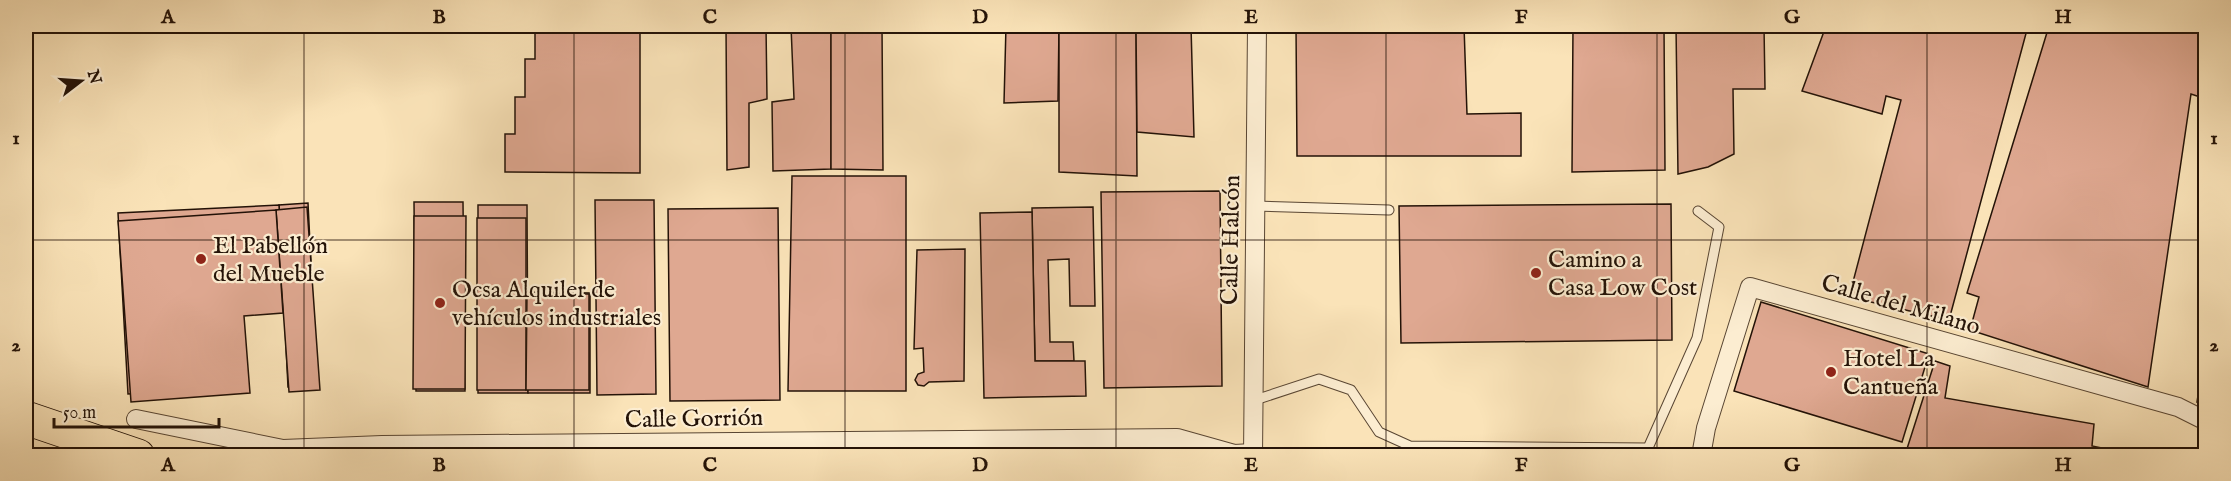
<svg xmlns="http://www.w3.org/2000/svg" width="2231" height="481" font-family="'IM FELL English',serif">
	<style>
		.building { fill: #dfa891; stroke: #231207; stroke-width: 1.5 }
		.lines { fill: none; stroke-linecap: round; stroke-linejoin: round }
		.service-casing { stroke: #594633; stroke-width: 11 }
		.minor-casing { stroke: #594633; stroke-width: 20 }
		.motorway-casing { stroke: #231207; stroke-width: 35 }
		.service { stroke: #fcedd1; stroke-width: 9 }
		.minor { stroke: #fcedd1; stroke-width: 18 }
		.motorway { stroke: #fae3b8; stroke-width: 33 }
		.grid { fill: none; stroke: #231207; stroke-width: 1.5; stroke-opacity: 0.55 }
		.poi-dot { fill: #8f2418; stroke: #fcedd1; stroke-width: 2 }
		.labels { text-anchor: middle; stroke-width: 4.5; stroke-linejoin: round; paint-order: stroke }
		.street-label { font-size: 24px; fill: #231207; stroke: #fcedd1 }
		.poi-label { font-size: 24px; fill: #231207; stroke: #fcedd1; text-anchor: start }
		.neatline { fill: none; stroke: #231207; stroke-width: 2 }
		.grid-label { font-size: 20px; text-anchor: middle; font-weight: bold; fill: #231207 }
	</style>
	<rect width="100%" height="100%" fill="#fae3b8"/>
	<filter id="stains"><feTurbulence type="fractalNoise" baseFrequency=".00333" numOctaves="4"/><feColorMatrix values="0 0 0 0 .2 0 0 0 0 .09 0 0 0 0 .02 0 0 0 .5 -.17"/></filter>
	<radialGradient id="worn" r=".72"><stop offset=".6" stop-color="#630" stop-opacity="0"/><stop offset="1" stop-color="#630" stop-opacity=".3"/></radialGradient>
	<g class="building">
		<polygon points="535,26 640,26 640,173 505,172 505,134 515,134 515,97 525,97 525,59 535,59"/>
		<polygon points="726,26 766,26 767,99 749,103 749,167 727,170"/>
		<polygon points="791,26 831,26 831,169 773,171 772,102 794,99"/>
		<polygon points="831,26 882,26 883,170 831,169"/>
		<polygon points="1006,26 1059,26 1058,101 1004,103"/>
		<polygon points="1059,26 1136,26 1137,176 1059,172"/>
		<polygon points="1136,26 1191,26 1194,137 1137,132"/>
		<polygon points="1296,26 1464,26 1467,114 1521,113 1521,156 1297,156"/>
		<polygon points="1573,26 1664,26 1665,170 1572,172"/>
		<polygon points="1676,26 1764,26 1765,89 1733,89 1734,154 1708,167 1678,174"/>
		<polygon points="1826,26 2028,26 1949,320 1849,297 1901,100 1886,96 1882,114 1802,91"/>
		<polygon points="2049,26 2206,26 2206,99 2191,94 2148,387 1970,330 1979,297 1967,293"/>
		<polygon points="792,176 906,176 906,391 788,391"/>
		<polygon points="1220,191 1222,386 1104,388 1101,192"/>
		<polygon points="595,200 654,200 656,394 597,395"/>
		<polygon points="414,202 463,202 465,391 416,391"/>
		<polygon points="308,203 317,386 288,387 279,205"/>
		<polygon points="1671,204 1672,340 1401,343 1399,206"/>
		<polygon points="279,205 284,305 242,307 247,388 128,394 118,213"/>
		<polygon points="478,205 527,205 528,393 478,393"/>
		<polygon points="307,207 320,390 289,392 276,210"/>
		<polygon points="1093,207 1095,306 1070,306 1069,259 1048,260 1050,342 1073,342 1074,361 1035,361 1032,208"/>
		<polygon points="778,208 780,400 670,401 668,209"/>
		<polygon points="276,210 283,313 244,316 250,393 131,402 118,221"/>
		<polygon points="1032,212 1035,361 1085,361 1086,396 984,398 980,213"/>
		<polygon points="414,216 466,216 465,389 413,389"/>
		<rect x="477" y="218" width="49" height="172"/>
		<polygon points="965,249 964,381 929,382 924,386 918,385 915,380 918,374 924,372 923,348 914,349 917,250"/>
		<polygon points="528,292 590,293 590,393 528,393"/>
		<polygon points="527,294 589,294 589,390 526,390"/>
		<polygon points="1761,302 1929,354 1902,442 1734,391"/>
		<polygon points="2206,343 2206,403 2197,402"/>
		<polygon points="1935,361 1950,366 1945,398 2094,424 2092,446 2112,450 2111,456 1905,455"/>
	</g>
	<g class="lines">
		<defs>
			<g id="service">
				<polyline points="1255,206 1389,210"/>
				<polyline points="1252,401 1319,379 1351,390 1379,432 1410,446 1648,448 1697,338 1719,227 1698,211"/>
			</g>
			<g id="minor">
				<polyline points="136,419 283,449 382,445 1177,438 1234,454 1253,453"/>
				<polyline points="1253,456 1257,26"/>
				<polyline points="1701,456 1706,428 1750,287 2178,407 2206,421"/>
			</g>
			<polyline id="motorway" points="26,418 138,456"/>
		</defs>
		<use href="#service" class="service-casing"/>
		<use href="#minor" class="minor-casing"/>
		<use href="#motorway" class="motorway-casing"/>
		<use href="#service" class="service"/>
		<use href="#minor" class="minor"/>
		<use href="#motorway" class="motorway"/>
	</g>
	<path class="grid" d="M304 26V456M574 26V456M845 26V456M1116 26V456M1386 26V456M1657 26V456M1927 26V456M26 240H2206"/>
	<g class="poi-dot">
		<circle cx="201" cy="259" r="6"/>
		<circle cx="1536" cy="273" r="6"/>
		<circle cx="440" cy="303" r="6"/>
		<circle cx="1831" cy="372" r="6"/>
	</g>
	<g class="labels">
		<g class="street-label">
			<text transform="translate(1230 240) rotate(-89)" y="8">Calle Halcón</text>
			<text transform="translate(1901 304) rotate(16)" y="8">Calle del Milano</text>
			<text transform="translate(694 418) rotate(-1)" y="8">Calle Gorrión</text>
		</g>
		<g class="poi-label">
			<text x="213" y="253">El Pabellón<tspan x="213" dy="28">del Mueble</tspan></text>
			<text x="1548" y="267">Camino a<tspan x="1548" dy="28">Casa Low Cost</tspan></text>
			<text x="452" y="297">Ocsa Alquiler de<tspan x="452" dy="28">vehículos industriales</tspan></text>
			<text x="1843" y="366">Hotel La<tspan x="1843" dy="28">Cantueña</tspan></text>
		</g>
	</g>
	<rect width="2231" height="481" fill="none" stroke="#fae3b8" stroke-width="66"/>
	<g transform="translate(81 81) rotate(73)" stroke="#fcedd1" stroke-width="4.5" paint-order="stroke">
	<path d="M0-4.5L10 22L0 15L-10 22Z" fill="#231207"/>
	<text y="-9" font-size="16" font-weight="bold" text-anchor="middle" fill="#231207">N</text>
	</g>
	<path d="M54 418v9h165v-9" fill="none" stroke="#231207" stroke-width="3"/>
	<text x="63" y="418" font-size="18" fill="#231207" stroke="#fcedd1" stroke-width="4.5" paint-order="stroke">50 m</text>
	<rect x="33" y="33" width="2165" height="415" class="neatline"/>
	<g class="grid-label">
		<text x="168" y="23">A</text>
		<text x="439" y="23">B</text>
		<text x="710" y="23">C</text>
		<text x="980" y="23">D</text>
		<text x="1251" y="23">E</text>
		<text x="1521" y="23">F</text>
		<text x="1792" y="23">G</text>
		<text x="2063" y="23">H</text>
		<text x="16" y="144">1</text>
		<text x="2214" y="144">1</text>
		<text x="16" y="351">2</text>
		<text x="2214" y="351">2</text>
		<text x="168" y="471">A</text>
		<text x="439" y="471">B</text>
		<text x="710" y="471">C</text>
		<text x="980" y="471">D</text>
		<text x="1251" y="471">E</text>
		<text x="1521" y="471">F</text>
		<text x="1792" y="471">G</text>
		<text x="2063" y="471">H</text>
	</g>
	<rect width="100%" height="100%" filter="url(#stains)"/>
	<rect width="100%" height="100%" fill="url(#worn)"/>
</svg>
